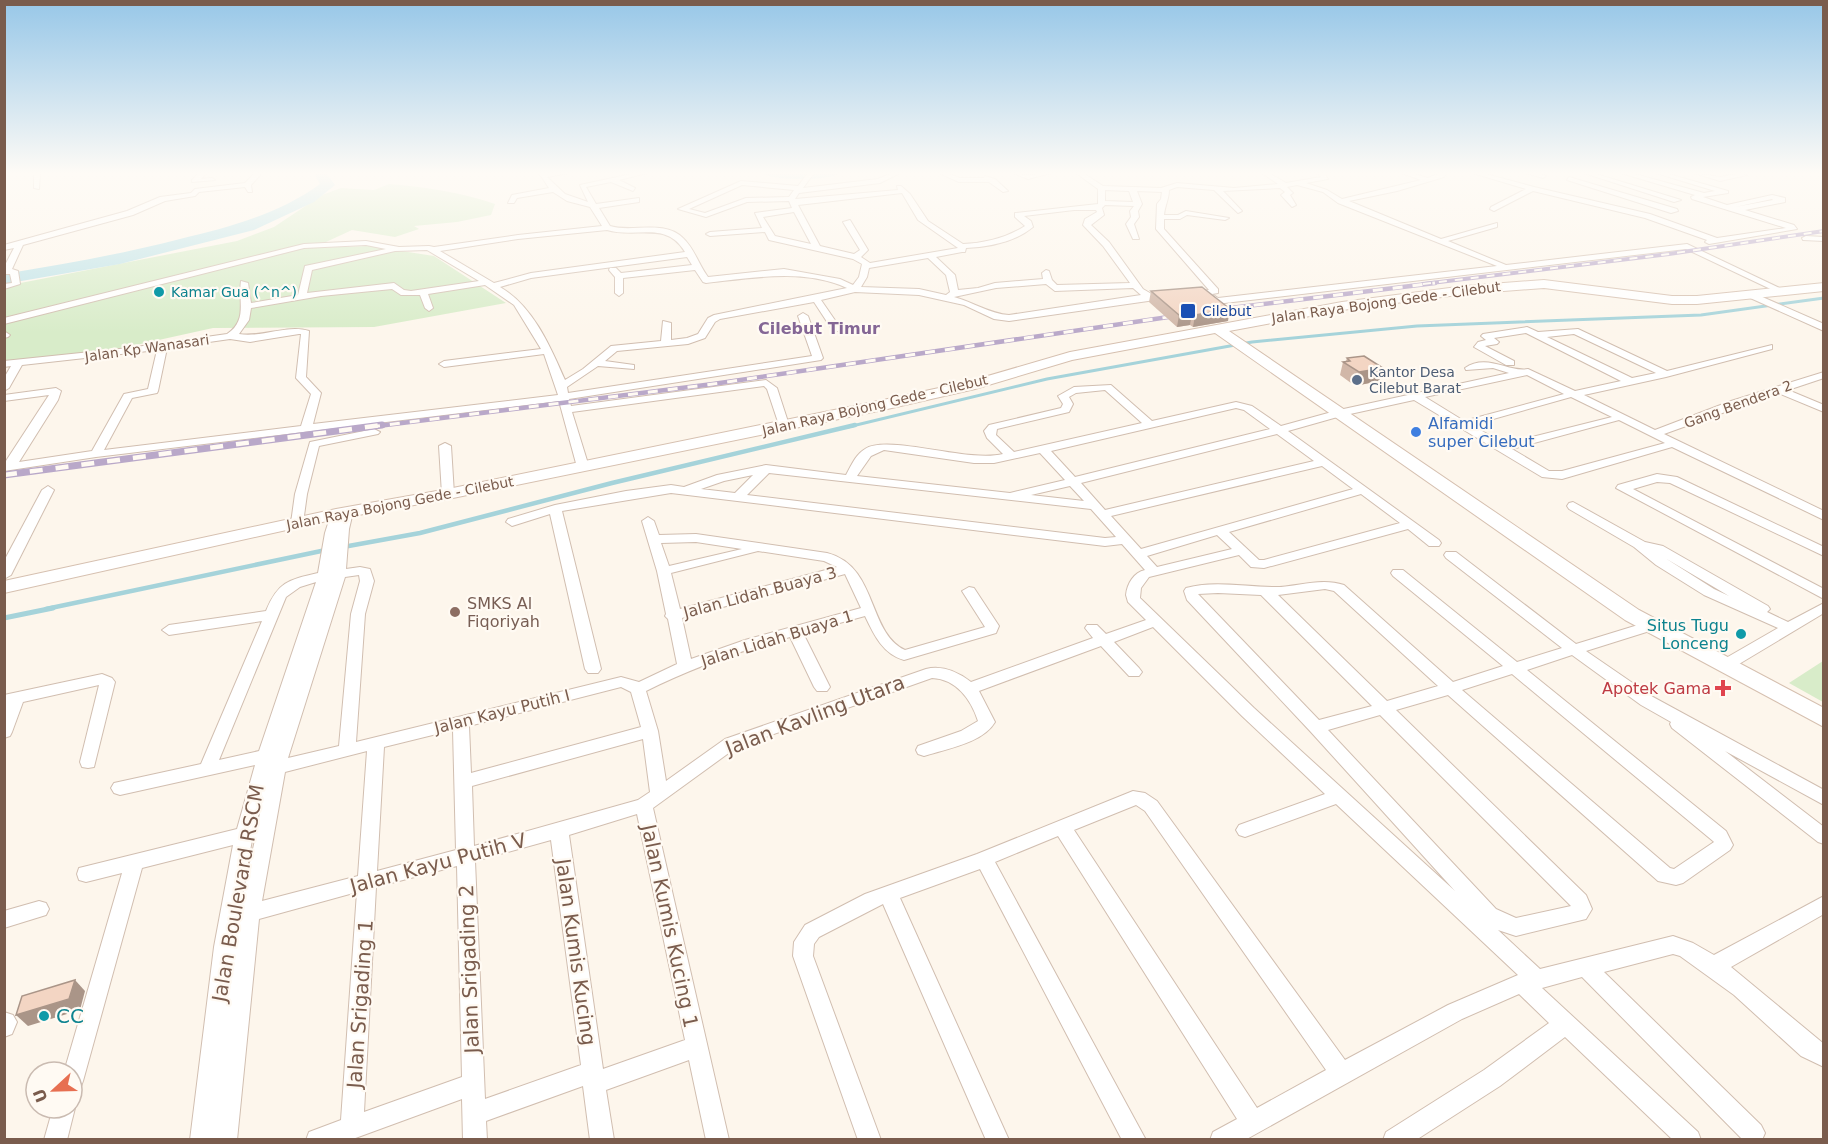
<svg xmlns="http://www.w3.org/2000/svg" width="1828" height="1144" font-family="'DejaVu Sans',sans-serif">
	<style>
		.green { fill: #d8ecc9 }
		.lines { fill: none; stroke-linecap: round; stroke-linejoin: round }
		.stream-far2 { stroke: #a5d3da; stroke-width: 3 }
		.stream-far1 { stroke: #a5d3da; stroke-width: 4.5 }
		.stream { stroke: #a5d3da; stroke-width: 5 }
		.river { fill: #bfe3e8; fill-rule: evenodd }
		.street-casing { stroke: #d1beb0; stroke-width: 2 }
		.secondary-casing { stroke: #d6c0b0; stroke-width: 2 }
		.street { fill: #fff; fill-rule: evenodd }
		.secondary { fill: #fff; fill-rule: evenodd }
		.rail-far2-casing { stroke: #b9a8c9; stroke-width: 4 }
		.rail-far1-casing { stroke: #b9a8c9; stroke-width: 4.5 }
		.rail-casing { stroke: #b9a8c9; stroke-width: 7 }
		.rail-far2 { stroke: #fffaf3; stroke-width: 2; stroke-dasharray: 8; stroke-linecap: butt }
		.rail-far1 { stroke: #fffaf3; stroke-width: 3; stroke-dasharray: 10; stroke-linecap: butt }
		.rail { stroke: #fffaf3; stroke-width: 4.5; stroke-dasharray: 13; stroke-linecap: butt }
		.wall { fill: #d1b7a8 }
		.shaded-wall { fill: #aa9588 }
		.building { fill: #f3d5c3; stroke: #aa9588; stroke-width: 1.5 }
		.culture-dot { fill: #0f9aa8; stroke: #fffaf3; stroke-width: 2 }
		.transit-dot { fill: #1a4fb4; stroke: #fffaf3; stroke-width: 2 }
		.service-dot { fill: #5c6f8a; stroke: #fffaf3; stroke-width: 2 }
		.shop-dot { fill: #3f7fe0; stroke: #fffaf3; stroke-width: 2 }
		.education-dot { fill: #8d6e63; stroke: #fffaf3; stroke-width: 2 }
		.health-dot { fill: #e0444e; stroke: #fffaf3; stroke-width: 2 }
		.labels { text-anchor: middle; stroke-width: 4.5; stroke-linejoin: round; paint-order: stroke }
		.far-culture-label { font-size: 14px; fill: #0d838f; stroke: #fffaf3; text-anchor: start }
		.far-street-label { font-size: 14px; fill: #7a5c4d; stroke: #fffaf3 }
		.far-transit-label { font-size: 14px; fill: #164399; stroke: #fffaf3; text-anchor: start }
		.far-service-label { font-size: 14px; fill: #4e5e75; stroke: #fffaf3; text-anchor: start }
		.far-quarter-label { font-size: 16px; font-weight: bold; fill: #846695; stroke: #fffaf3 }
		.shop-label { font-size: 16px; fill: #366cbe; stroke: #fffaf3; text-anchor: start }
		.street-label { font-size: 16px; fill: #7a5c4d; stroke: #fffaf3 }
		.education-label { font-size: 16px; fill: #785e54; stroke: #fffaf3; text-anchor: start }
		.culture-label { font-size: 16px; fill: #0d838f; stroke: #fffaf3; text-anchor: end }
		.health-label { font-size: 16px; fill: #be3a42; stroke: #fffaf3; text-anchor: end }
		.near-street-label { font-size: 20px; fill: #7a5c4d; stroke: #fffaf3 }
		.near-culture-label { font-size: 20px; fill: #0d838f; stroke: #fffaf3; text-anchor: start }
	</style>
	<rect width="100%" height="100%" fill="#fdf6ec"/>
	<g class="green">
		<path d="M389 184C426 187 460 192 495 204L491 215 457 222 414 226 419 229 395 237 352 230 313 248 369 246 434 256 506 303 374 327 213 328 127 347 5 363V286L237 241 274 227 322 195 341 188 374 190Z"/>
		<polygon points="1823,661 1823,702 1789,683"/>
	</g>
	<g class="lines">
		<polyline class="stream-far2" points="848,427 1047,379 1252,342 1417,326 1701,315 1824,298"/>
		<g class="stream-far1">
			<polyline points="343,547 420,533 612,483 855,425"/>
			<polyline points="46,609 326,550"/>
		</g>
		<polyline class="stream" points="4,618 53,608"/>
		<g class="river">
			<path d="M314 173H326L335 185 314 202 254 230 120 264 4 284V274C64 264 122 254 180 239 230 227 279 214 320 184Z"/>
			<path d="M763 173H840C831 181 769 181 763 173Z"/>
		</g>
		<defs>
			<g id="street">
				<polygon points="34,173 40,173 39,189 34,188"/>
				<polygon points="199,173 206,173 201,179 212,178 215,180 192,182 192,180"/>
				<polygon points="255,173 262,173 251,185 252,192 248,192 245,187 199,192 195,196 165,201 133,215 23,245 12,269 18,271 20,284 4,289 4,284 12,283 10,274 4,274 4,267 14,248 4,250 4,245 127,211 160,197 191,193 195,189 245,183"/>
				<path d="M539 173H569L547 177 565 194 588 202 580 185 636 173H647L619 180 635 188 633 191 611 182 586 187 596 204 639 198V202L599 208 610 226C632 233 664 219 683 238 694 248 699 265 708 277L784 269 840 279 853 285 859 277 862 264 853 259 769 240 765 232 710 236 706 234 710 232 762 228 755 213 792 208 789 201 747 202 706 217 678 209 741 181 798 186 808 173H814L803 188 878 179 892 173H900L880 183 799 193 795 199 898 190 897 186H901L910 194 928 221 963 244C985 243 1006 238 1025 226L1015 217V213L1098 204V189L1076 173H1083L1103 186 1161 188 1177 183 1234 188 1278 184 1262 173H1269L1286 183 1321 177 1317 173H1324L1328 179 1306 183 1327 190 1342 199 1421 180 1402 173H1411L1428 178 1440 173H1446L1444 177 1397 191 1349 201 1441 239 1497 223V227L1448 241 1506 265 1687 244 1788 292 1781 294 1686 249 1216 304 1202 295V291L1209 290 1156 229 1157 204 1161 199 1162 192 1137 191 1142 204 1138 211 1139 217 1134 224 1139 239H1133L1126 224 1131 217 1130 211 1134 206 1105 205 1102 208 1104 215 1091 225 1109 242 1143 289 1155 296V300L1009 321 994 319 964 305 919 295 855 292 821 300 841 329 839 331H833L814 302 720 319 715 322 705 338 688 344 617 351 605 361 634 365V369L598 366 567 387 568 393 812 356 798 316 803 313 808 316 823 358 821 360 569 399 571 406 766 380 777 388 789 425 784 428 779 425 767 389 764 386 572 412 589 467 583 471 577 467 559 401 96 457 4 471V464L49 395 4 401V395L56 388 61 391 58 400 19 462 92 451 124 394 148 389 157 350 22 365 9 388 4 391V378L11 366 4 367V361L129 348 227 334C248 320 238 301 241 281L248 283 251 303 298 295 305 266 386 249 366 245 304 248 4 324V318L304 244 366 241 399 247 429 246 434 247 518 235 602 226 590 207 567 201 553 192 517 198 514 203H508L512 195 549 188ZM742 185 794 190 789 197 746 198 705 213 689 209ZM1297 185 1323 192 1338 203 1497 266 1218 298 1212 294 1218 293V289L1164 229V219H1180L1187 215 1225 220 1229 218 1186 211 1178 215H1164C1165 205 1169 199 1169 190L1177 187 1214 190 1238 213 1242 211 1223 191 1280 188 1285 192 1281 195 1292 207 1296 205 1290 195 1293 193 1287 187ZM1105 190 1129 191 1133 202 1105 201ZM902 193 918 220 958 248 870 263 861 257 868 250 850 220 843 222 860 250 854 254 820 246 798 205ZM1074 210H1096L1097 212 1085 219 1083 225 1103 246 1130 283 1057 285 1052 280 1049 271 1046 270 1042 273 1043 279 995 283 978 288 958 290 955 275 936 257 962 252H965L966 248C989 247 1015 242 1033 227L1031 221 1024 216ZM794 212 811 244 775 236 763 217ZM607 230C636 239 666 220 685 252L531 273 494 283 440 251 518 239ZM427 250 479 281 411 291 404 290 394 283 307 293 312 270 395 251ZM687 257 692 265 621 273 616 268H610L609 270 615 277V293L619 296 623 293V278L695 270 703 282 706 283C752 278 803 268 847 288L714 315 708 318 698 334 687 338 671 340V323L663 321 661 341 611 346 583 369 565 380C550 346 533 306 500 287L531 278ZM928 258 946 275 950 292 946 295 919 289 861 287 867 277 869 268ZM1046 284 1055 291 1133 288 1141 295 1009 315C990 314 973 302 954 297L996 288ZM485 285 514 305 541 349 444 361 439 364 444 367 544 354 558 395 313 424 321 393 306 377 309 331C287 324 262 338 239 334L249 320 251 308 321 296 392 289 401 295H420L425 308 429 311 433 308 428 294ZM299 334H301L296 378 311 394 301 426 104 450 132 398 157 393 158 391 167 348 230 339 250 342Z"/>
				<polygon points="939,173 947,173 960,178 984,178 985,176 995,179 1008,191 1003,192 989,182 959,182"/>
				<polygon points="1013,173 1028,175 1051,173 1028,179"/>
				<path d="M1473 173H1482L1534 187 1650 214 1717 238 1786 228 1692 199 1691 197 1695 195 1621 173H1631L1704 193 1715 191 1656 173H1665L1728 191V193L1703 197 1727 205 1772 195 1785 198V202L1745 210 1794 225 1797 229 1709 244 1705 242 1707 240 1645 218 1533 191 1494 211 1490 209 1491 207 1526 189ZM1772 199 1773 200 1735 207Z"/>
				<polygon points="1526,173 1537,173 1546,176 1543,178"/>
				<polygon points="1584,173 1593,173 1681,200 1674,202"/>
				<polygon points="1694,173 1720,177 1736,174 1735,173 1747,175 1720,181"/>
				<polygon points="1569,177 1677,209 1678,211 1671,213 1567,180"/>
				<polygon points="1806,236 1824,237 1824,241 1803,240 1802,238"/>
				<polygon points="1751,292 1824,324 1824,331 1748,297 1748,293"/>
				<path d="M1527 327 1538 332 1578 329 1667 371 1772 345V349L1666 377 1584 395 1655 430 1731 401 1824 372V378L1788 390 1824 405V412L1778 393 1664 434 1824 511V520L1672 447 1562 479 1542 477 1414 400 1341 416 1288 431 1439 540 1441 543 1439 546H1429L1408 529 1264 568 1251 567 1239 555 1149 577 1141 588 1140 598 1254 708 1455 891 1310 731 1187 600 1184 591 1186 588C1215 580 1245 587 1275 587 1298 587 1321 577 1344 585L1453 682 1503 666 1393 576 1391 573 1393 570H1403L1517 662 1562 648 1446 558 1444 555 1446 552H1456L1576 644 1651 621 1656 623 1658 626 1656 629 1586 651 1653 697 1824 790V805L1725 751 1824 827V844L1818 842 1672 728 1670 724 1671 722 1641 705 1572 655 1527 670 1726 831 1733 845 1730 850 1683 883 1676 885 1658 881 1448 695 1396 710 1586 895 1592 909 1586 919 1516 936 1498 930 1540 969 1673 936 1693 943 1714 955 1824 896V914L1731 967 1824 1044V1067L1801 1056 1734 995 1680 956 1673 954 1604 972 1761 1125 1765 1133 1762 1140H1743L1582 977 1542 988 1698 1132 1701 1140H1673L1565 1037 1500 1086 1416 1140H1383L1386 1132 1484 1070 1549 1023 1519 994 1462 1019 1245 1140H1210L1213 1132 1237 1119 1058 836 995 862 1146 1140H1122L980 869 900 898 1009 1140H986L883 904 819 937 814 944 813 956 881 1140H858L793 956 794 942 805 925 865 894 977 854 1133 791 1145 793 1157 801 1345 1060 1448 1005 1518 975 1336 804 1245 837 1239 835 1236 830 1239 825 1325 794 1242 716 1153 627 1114 642 1139 668 1142 672 1139 676H1129L1101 646 979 691 995 722C983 743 946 749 924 756L918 754 916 750 918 746 961 731 978 721C971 699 956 679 932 678L737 747 653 808 729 1140H706L689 1060 606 1090 614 1140H590L583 1086 486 1121 487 1140H463L462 1099 350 1140H306L309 1132 341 1120 357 892 259 919 237 1140H190L214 947 233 845 142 868 83 1081 80 1089 72 1092V1072H64L122 873 86 882 79 880 77 874 79 868 237 829 255 765 120 795 114 793 111 788 114 783 201 764 262 621 169 635 162 630 169 625 266 611C278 582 288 580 318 573L325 533 332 511 341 512 347 508 353 512 349 529 346 569 360 567 370 569 374 581 365 614 356 742 621 677 639 682 677 664 668 619 665 616 666 614 657 571 642 521 648 517 654 521 659 535 696 534 827 553C878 566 867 632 905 650L985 627 962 591 969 587 974 588 999 626 996 633 904 660C883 654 874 635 865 616L803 633 830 687 827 691H817L814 687 790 637C740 651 692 668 646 691L658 731 666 781 725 739 926 669C942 665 958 672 971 682L1093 638 1085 628 1087 625H1097L1106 634 1146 620 1128 602 1126 595C1127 584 1134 572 1145 570L1122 544 1105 546 671 493 562 511 601 669 598 673H588L585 669 550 514 512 526 506 522 508 519 555 505 626 491 671 485 684 487 717 475 766 465 846 475C851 466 856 454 865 449 889 434 967 463 1003 454L987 438 984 431 989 425 1061 408 1063 404 1058 396 1074 387 1111 385 1152 421 1236 402 1252 406 1281 426 1339 410 1509 373 1493 368 1466 370 1465 368C1487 353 1509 373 1528 369L1575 391 1621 381 1526 333 1494 338 1499 342 1497 344 1485 346 1514 361V365H1506L1474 347 1478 342 1486 340 1481 336 1483 334ZM1574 334 1656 373 1632 378 1547 337ZM1527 375 1564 394 1464 421 1425 397ZM1105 390 1142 423 1014 452 996 435 997 429 1069 412 1073 404 1069 397 1076 393ZM1571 397 1612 417 1504 444 1472 425ZM1236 408 1244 410 1270 429 1075 477 1051 451ZM1619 420 1665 443 1562 471H1549L1512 449ZM1277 434 1314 461 1105 510 1081 483ZM884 450 974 463H994L1040 453 1065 480 1010 493 857 476 871 456ZM1322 466 1353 489 1141 549 1111 516ZM769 473 1091 509 1116 537 1105 538 747 495ZM753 475 735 493 701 489 724 481ZM1070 486 1084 501 1031 495ZM1361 494 1400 523 1264 560H1259L1229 532ZM1217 535 1232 549 1157 567 1147 556ZM696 542 742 549 669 566 661 543ZM758 551 824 561 837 567 680 609 671 573ZM845 574 861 608 745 640 691 659 682 618ZM359 575 360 581 351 614 339 746 288 758 345 577ZM316 582 259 751 219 760 286 597 300 587ZM1325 589 1334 591 1438 686 1387 701 1278 595ZM1218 593 1261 595 1372 706 1319 720 1198 594ZM1512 674 1713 841 1714 842 1674 869 1670 868 1462 690ZM621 687 631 692 641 727 471 773 469 726ZM1380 715 1571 906 1516 918 1496 909 1328 730ZM453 730 456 850 377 871 384 747ZM643 739 650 792 638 800 474 846 472 786ZM367 751 358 876 262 901 285 772ZM263 795 258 824 256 825ZM1136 805 1145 811 1326 1070 1257 1108 1074 830ZM637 814 685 1040 603 1069 569 835ZM252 840H255L240 907ZM551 840 581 1065 485 1099 475 861ZM457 866 462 1077 364 1112 376 887Z"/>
				<polygon points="4,331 10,335 8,337 4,338"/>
				<polygon points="374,429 380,432 378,434 319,446 307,494 303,523 301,526 293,526 291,523 295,494 310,442"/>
				<polygon points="445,443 451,446 454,494 448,498 442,494 439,446"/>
				<polygon points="1657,474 1677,477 1824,547 1824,556 1670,483 1657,482 1633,489 1824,589 1824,599 1616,488 1618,485"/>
				<polygon points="48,486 54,490 11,575 4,579 4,561 42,490"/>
				<path d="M1573 502 1645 542 1663 546 1768 606 1770 609 1767 612 1788 622 1824 603V613L1729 670H1719L1716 666 1719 662 1778 628 1704 595 1656 565 1634 547 1569 509 1567 506 1569 503ZM1665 558 1729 596 1714 589Z"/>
				<polygon points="102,674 112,678 115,682 94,767 88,768 82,767 80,762 99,685 23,702 12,732 10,736 4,738 4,695"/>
				<polygon points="39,901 46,903 49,909 46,915 4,928 4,911"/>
				<polygon points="4,1012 13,1015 17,1022 12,1034 4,1037"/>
				<polygon points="72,1100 75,1108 67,1140 44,1140 53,1108 72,1108"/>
			</g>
			<polygon id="secondary" points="1544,280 1672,296 1697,296 1824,283 1824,291 1697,304 1672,304 1544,288 1465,294 1342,310 1229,331 1639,610 1824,708 1824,727 1625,620 1215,333 1072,360 975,389 883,410 448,499 336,519 4,593 4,581 336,509 448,489 883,400 967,382 1070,352 1342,302 1465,286"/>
		</defs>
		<use href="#street" class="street-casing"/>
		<use href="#secondary" class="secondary-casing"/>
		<use href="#street" class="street"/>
		<use href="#secondary" class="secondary"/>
		<defs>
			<polyline id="rail-far2" points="1423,284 1669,254 1824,231"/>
			<g id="rail-far1">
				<polyline points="1214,310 1435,283"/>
				<polyline points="370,427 713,384 1182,315"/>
			</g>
			<polyline id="rail" points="4,475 382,425"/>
		</defs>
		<use href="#rail-far2" class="rail-far2-casing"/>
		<use href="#rail-far1" class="rail-far1-casing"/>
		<use href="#rail" class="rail-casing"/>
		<use href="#rail-far2" class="rail-far2"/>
		<use href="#rail-far1" class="rail-far1"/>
		<use href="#rail" class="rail"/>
	</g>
	<g class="wall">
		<polygon points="1151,291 1228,321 1193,327 1190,325 1177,327 1149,302"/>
		<polygon points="1347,358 1379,381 1355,386 1340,375 1343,362 1346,361"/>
	</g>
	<g class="shaded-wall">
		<polygon points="1230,309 1228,321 1193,327 1195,315"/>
		<polygon points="1192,313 1190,325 1177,327 1179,315"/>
		<polygon points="1383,368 1379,381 1355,386 1359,372"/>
		<polygon points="75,980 85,991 80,1010 28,1026 16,1015"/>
	</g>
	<g class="building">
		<polygon points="1202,287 1230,309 1195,315 1192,313 1179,315 1151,291"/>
		<polygon points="1364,356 1383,368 1359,372 1343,362 1350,361 1347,358"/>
		<polygon points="75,980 69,999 16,1015 22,996"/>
	</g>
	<linearGradient id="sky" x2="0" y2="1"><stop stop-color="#97c7e8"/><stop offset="0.52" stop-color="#fefbf6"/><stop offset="1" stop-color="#fefbf6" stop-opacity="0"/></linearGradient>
	<rect width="1828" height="333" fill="url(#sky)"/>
	<g class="culture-dot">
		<circle cx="159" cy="292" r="6"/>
		<circle cx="1741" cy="634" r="6"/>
		<circle cx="44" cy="1016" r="6"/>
	</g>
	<rect class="transit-dot" x="1180" y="303" width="16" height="16" rx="3"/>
	<circle class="service-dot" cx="1357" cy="380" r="6"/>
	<circle class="shop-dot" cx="1416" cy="432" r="6"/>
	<circle class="education-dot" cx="455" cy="612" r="6"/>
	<path class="health-dot" d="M1720 679h6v6h6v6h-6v6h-6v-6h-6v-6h6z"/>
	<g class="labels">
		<g class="far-culture-label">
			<text x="171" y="297">Kamar Gua (^n^)</text>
		</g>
		<g class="far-street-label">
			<text transform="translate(1386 302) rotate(-8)" y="5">Jalan Raya Bojong Gede - Cilebut</text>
			<text transform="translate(147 348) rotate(-8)" y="5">Jalan Kp Wanasari</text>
			<text transform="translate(1738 404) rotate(-20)" y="5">Gang Bendera 2</text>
			<text transform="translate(875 405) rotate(-13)" y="5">Jalan Raya Bojong Gede - Cilebut</text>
			<text transform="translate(400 503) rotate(-11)" y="5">Jalan Raya Bojong Gede - Cilebut</text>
		</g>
		<g class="far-transit-label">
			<text x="1202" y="316">Cilebut</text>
		</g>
		<g class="far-service-label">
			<text x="1369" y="377">Kantor Desa<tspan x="1369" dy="16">Cilebut Barat</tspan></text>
		</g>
		<g class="far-quarter-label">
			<text x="819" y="334">Cilebut Timur</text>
		</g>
		<g class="shop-label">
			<text x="1428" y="429">Alfamidi<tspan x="1428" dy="18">super Cilebut</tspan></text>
		</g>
		<g class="street-label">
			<text transform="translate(760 592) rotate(-15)" y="6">Jalan Lidah Buaya 3</text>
			<text transform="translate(777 638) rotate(-17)" y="6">Jalan Lidah Buaya 1</text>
			<text transform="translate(502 711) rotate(-14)" y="6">Jalan Kayu Putih I</text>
		</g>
		<g class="education-label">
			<text x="467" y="609">SMKS Al<tspan x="467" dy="18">Fiqoriyah</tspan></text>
		</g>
		<g class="culture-label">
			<text x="1729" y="631">Situs Tugu<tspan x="1729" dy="18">Lonceng</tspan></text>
		</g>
		<g class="health-label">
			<text x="1711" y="694">Apotek Gama</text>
		</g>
		<g class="near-street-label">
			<text transform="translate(815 715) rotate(-21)" y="7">Jalan Kavling Utara</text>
			<text transform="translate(438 863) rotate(-15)" y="7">Jalan Kayu Putih V</text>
			<text transform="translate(238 893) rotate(-80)" y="7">Jalan Boulevard RSCM</text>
			<text transform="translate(670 926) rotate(78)" y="7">Jalan Kumis Kucing 1</text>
			<text transform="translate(576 952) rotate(82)" y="7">Jalan Kumis Kucing</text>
			<text transform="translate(469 969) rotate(-92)" y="7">Jalan Srigading 2</text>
			<text transform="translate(360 1004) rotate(-86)" y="7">Jalan Srigading 1</text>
		</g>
		<g class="near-culture-label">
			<text x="56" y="1023">CC</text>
		</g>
	</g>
	<rect width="1828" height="1144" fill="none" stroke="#7a5c4d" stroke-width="12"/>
	<g transform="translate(54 1090) rotate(248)"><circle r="28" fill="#fffaf3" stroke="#cabbb1" stroke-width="1.5"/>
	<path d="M0-4.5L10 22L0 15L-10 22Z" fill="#e76f51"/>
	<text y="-9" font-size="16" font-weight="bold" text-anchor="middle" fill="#7a5c4d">U</text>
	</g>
</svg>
